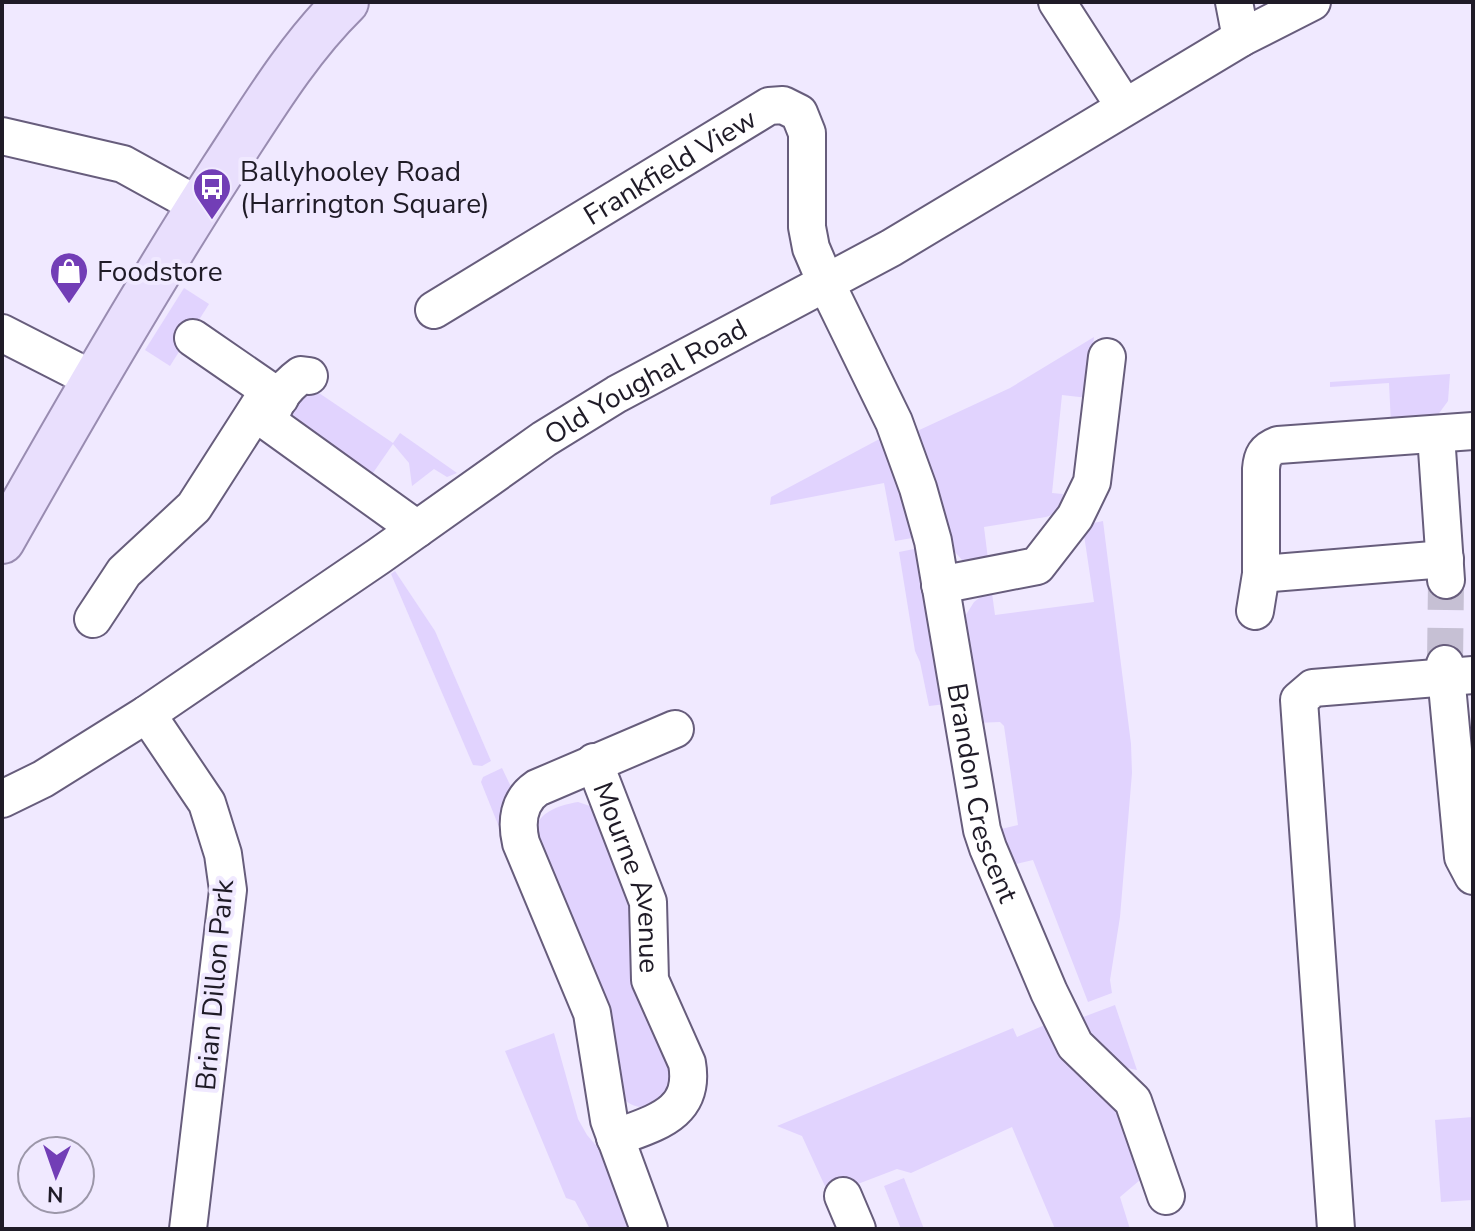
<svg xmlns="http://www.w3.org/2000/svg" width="1475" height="1231" font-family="'Nunito Sans',sans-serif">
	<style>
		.green { fill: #e1d3fe }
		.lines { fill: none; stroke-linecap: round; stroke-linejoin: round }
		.minor-tunnel { stroke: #c6c0d4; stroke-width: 36; stroke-dasharray: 36 18; stroke-linecap: butt }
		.minor-casing { stroke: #675d7c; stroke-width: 40 }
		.major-casing { stroke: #998cb1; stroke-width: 48 }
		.minor { stroke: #fff; stroke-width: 36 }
		.major { stroke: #e9dffd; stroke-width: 44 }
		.labels { text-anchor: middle; stroke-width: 8; stroke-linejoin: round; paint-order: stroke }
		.street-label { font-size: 28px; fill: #1f1b27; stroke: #f0e9ff }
		.poi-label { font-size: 28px; fill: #1f1b27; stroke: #f0e9ff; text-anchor: start }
	</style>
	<rect width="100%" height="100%" fill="#f0e9ff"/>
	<g class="green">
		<polygon points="184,288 209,304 170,366 145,350"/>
		<path d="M1094 337 1088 398 1062 395 1052 493 1063 494C1061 506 1059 513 1046 517L984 527 988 559 962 560 948 544 915 432 1010 388Z"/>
		<polygon points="1450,374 1448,401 1437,416 1391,424 1389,383 1330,387 1330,382"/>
		<polygon points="302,388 313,389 393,443 400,433 457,473 447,477 434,469 412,486 409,463 393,444 366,483 284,424"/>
		<polygon points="885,436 918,537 895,541 884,483 770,505 771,497"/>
		<polygon points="1103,521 1131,744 1132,773 1120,917 1110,980 1112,993 1088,1002 1033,860 1007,866 997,830 1018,825 1004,726 1000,722 976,723 962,621 974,602 983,595 992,593 995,615 1094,602 1084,535 1089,524"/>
		<polygon points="919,548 946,704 929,706 920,662 915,651 899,552"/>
		<polygon points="395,571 435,631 491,761 482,766 473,765 391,574"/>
		<polygon points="502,768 512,789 505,842 481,782 483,777"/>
		<path d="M578 802 590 806 597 813 639 906 672 1066 667 1095C647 1107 640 1114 620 1096L546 877 535 828C542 810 561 805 578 802Z"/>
		<path d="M1115 1005 1137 1070C1108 1066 1094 1042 1078 1019Z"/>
		<polygon points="1047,1024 1070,1068 1110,1098 1121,1112 1140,1167 1140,1180 1120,1197 1130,1229 1055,1229 1012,1127 911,1173 897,1169 829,1195 802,1136 777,1126 1013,1028 1017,1037"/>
		<polygon points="554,1033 578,1119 587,1135 606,1157 635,1229 590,1229 575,1201 566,1198 505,1051"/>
		<polygon points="1473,1117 1473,1200 1441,1202 1435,1120"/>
		<polygon points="904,1178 924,1229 901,1229 884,1186"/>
	</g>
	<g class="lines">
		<polyline class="minor-tunnel" points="1445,664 1446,580"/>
		<defs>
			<g id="minor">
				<polyline points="1057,2 1124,106"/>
				<polyline points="1234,2 1241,38"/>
				<polyline points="2,136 123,164 199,206"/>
				<path id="s1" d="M434 310 769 106 783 105 799 113 807 133V227L811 248 826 283 894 422 918 488 933 541 982 830 988 848 1049 992 1075 1045 1133 1101 1166 1196"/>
				<polyline points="2,333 94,380"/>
				<polyline points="193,338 280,398"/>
				<path d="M309 376 301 375C286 386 270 405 271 424L417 529"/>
				<polyline points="1436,435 1446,580"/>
				<polyline points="1261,574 1445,559"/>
				<polyline points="940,585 1037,566 1075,517 1092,482 1107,357"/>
				<path d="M1255 611 1261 574V469C1262 456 1265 450 1278 445L1473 431"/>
				<polyline points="93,619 124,572 194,507 269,390"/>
				<polyline points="1445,664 1463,857 1473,876"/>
				<polyline points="147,714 207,803 223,854 228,890 188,1229"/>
				<path id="s2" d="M594 762 648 902 650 980 687 1063C696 1115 653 1123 615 1138"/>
				<path id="s3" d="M2 799 43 779 147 714 379 556 544 439 617 394 891 248 1241 38 1312 2"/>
				<polyline points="843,1196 857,1229"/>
				<path d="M649 1229 609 1120 592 1013 521 843C516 822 518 801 537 788L675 729"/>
				<polyline points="1336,1229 1299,700 1313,688 1473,675"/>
			</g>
			<path id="major" d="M2 541C73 415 145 290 223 169 261 111 297 50 346 2"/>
		</defs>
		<use href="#minor" class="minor-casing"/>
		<use href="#major" class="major-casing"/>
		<use href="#minor" class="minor"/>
		<use href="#major" class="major"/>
	</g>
	<defs>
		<symbol id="bus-pin" viewBox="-11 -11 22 30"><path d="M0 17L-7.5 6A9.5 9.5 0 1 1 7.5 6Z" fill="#723eb6" stroke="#f0e9ff"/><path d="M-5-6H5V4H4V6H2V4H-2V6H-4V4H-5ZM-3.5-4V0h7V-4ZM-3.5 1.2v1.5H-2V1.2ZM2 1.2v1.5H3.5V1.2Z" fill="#fff"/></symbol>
		<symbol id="shop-pin" viewBox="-11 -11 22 30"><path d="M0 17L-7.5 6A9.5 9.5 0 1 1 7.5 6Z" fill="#723eb6" stroke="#f0e9ff"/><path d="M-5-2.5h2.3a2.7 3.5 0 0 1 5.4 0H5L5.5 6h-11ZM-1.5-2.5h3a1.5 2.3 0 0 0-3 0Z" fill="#fff"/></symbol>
	</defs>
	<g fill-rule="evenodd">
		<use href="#bus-pin" x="190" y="165" width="44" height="60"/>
		<use href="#shop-pin" x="47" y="249" width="44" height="60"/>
	</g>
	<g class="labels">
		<g class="street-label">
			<text dy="10" stroke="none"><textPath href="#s1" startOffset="276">Frankfield View</textPath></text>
			<text dy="10" stroke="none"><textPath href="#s3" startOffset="768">Old Youghal Road</textPath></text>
			<text dy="10" stroke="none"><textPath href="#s1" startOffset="1136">Brandon Crescent</textPath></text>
			<text dy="10" stroke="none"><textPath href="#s2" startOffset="122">Mourne Avenue</textPath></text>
			<text transform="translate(214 985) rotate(-85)" y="10">Brian Dillon Park</text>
		</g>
		<g class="poi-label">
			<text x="240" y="181">Ballyhooley Road<tspan x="240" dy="32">(Harrington Square)</tspan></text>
			<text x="97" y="281">Foodstore</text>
		</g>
	</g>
	<rect width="1475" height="1231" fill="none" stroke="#1f1b27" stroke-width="8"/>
	<g transform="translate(56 1175) rotate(182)"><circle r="38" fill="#f0e9ff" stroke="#9c97a9" stroke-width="2"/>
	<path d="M0-6L14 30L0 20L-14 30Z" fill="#723eb6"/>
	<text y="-12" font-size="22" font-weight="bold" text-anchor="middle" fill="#1f1b27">N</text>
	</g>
</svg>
